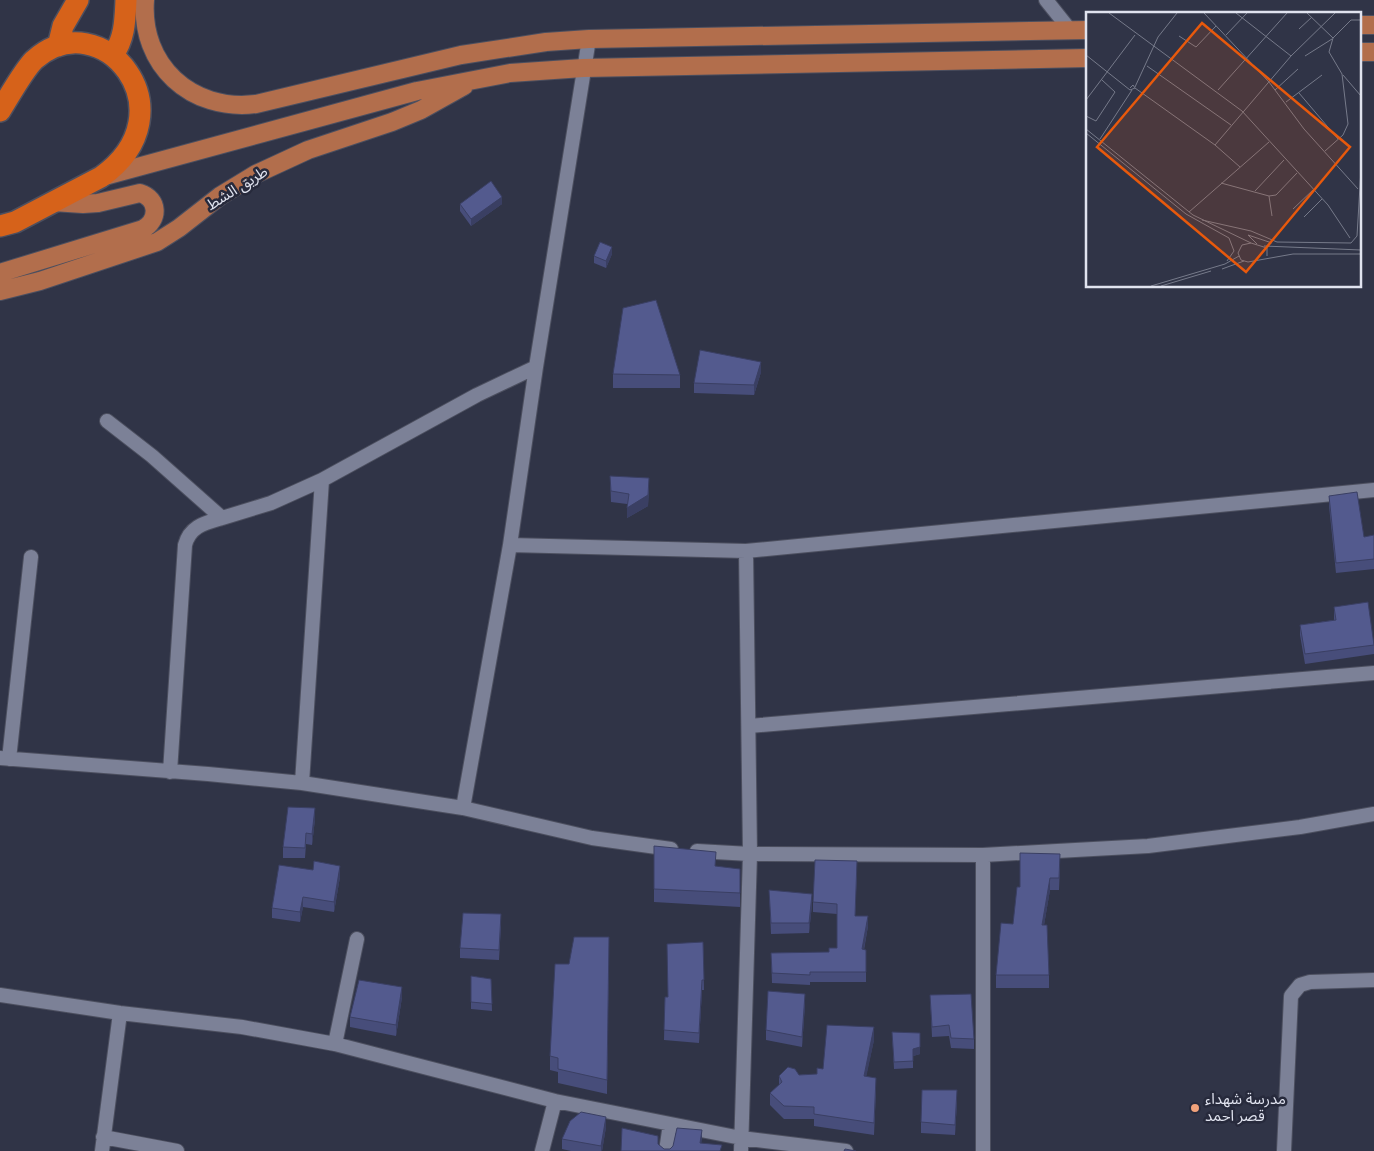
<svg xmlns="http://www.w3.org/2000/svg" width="1374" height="1151" font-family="'Playfair Display','Noto Sans Arabic',serif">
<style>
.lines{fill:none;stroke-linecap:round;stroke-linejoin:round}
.minor-casing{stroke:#4c4f5f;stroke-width:16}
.major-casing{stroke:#4c4f5f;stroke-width:20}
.highway-casing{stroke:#4c4f5f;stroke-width:24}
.minor{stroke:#7c8197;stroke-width:14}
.major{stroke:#b26e4c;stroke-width:18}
.highway{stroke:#d6621a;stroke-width:21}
.wall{fill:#474d7a}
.shaded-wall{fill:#3a3f63}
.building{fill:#535a8e;stroke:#3a3f63}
.poi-dot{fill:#f1a27b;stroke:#272a3c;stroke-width:2}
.labels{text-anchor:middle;stroke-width:5;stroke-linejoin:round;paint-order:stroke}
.street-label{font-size:15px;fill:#e0e3ef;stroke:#272a3c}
.poi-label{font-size:15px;fill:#e0e3ef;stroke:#272a3c;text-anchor:start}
.inset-road{fill:none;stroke:#767a8a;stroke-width:1}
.view{fill:#e8590c;fill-opacity:0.15;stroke:#e8590c;stroke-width:2.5}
.inset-edge{fill:none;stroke:#e0e3ef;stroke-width:2.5}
</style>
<rect width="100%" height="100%" fill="#303447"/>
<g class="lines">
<defs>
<path id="minor" d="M1046,0L1070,30
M107,421L152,456L222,518L271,503L322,480L477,395L536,367
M510,545L746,551L1374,490
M749,726L1374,673
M0,758L208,774L302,783L463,808L592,838L671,849
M9,759L31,557
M170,772L185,545C190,526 205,523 222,518
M302,783L322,480
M463,808L510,545L536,367L589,39
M697,851L750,854L983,855L1148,846L1300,827L1374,814
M983,855V1151
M0,995L120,1013L242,1027L335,1044L555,1101L741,1138L846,1151
M335,1044L357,939
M103,1137L177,1151
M102,1151L120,1013
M542,1151L555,1101
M666,1151L670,1124
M741,1151L750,854L746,551
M1284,1151L1291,996L1300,985L1310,982L1374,980"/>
<path id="major" d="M145,0C140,65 191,112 256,104L461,55L546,42L589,39L1088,30
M1360,25H1374
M1360,52H1374
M101,177L417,91L510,73L583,68L1088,58
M0,273L143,229C159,220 159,199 140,193L98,203L83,204L53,202
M0,291L40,281L157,242L179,228L220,196L256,174L308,150L392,122L421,110L464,86"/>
<path id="highway" d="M58,46L63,26L78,0
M113,55C125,38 125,20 126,0
M0,111C9,97 23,71 34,60C102,0 193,112 101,177L15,222L0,226"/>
</defs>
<use href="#minor" class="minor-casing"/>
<use href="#major" class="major-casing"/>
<use href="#highway" class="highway-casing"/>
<use href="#minor" class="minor"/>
<use href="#major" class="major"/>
<use href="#highway" class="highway"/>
</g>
<path class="wall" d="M460,204H502L471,226L460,211Z
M612,254L606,268L594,263V256Z
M761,372L754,395L694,393V383Z
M613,374L680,375V388H613Z
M610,476L649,488L648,506L627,518V504L611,502Z
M1329,496L1364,537L1374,535V569L1336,573L1329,506Z
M1334,607L1374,645V654L1305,664L1300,635V625L1334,620Z
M315,819L312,845L306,844L305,858H283V847Z
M654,846L716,866L740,883V907L654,902Z
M1060,866L1059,890H1050L1044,925L1049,975V988H996V975L1013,924L1020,887Z
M857,871L855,916L868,926L864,950H866V982H810V985L772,983L771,953L829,952L837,948V914L813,912V902Z
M340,877L334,912L303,907L300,922L272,918V908Z
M769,890L812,904L809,933L771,934Z
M501,925L499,960L460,958V948Z
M609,937L607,1094L558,1083V1072L550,1070V1056L569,964Z
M703,942L704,990H702L699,1043L664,1040L665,997H668Z
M471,976L491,979L492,1011L471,1009Z
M930,995L974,1039V1049L951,1048L949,1036L932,1037Z
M402,997L396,1036L350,1027V1017Z
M805,1004L802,1047L766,1040V1030Z
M892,1032L920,1054L913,1056V1068L894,1069Z
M874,1040L866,1076L876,1090L874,1135L814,1126V1119H784L770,1105V1093L779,1085V1076L817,1074Z
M957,1101L955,1135L921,1133V1122Z
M606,1127L602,1151H571L562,1149V1139Z"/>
<path class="shaded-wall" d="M502,197V204L471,226V219Z
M612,247V254L606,268V261Z
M761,362V372L754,395V385Z
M649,478L648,506L627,518V508Z
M315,808V819L312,845V834Z
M340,866V877L334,912V902Z
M1050,878V890L1042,937V925Z
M812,894V904L809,933V923Z
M303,897V907L300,922V912Z
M868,916V926L862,959V949Z
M702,980V990L699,1043V1033Z
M402,987V997L396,1036V1025Z
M805,994V1004L802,1047V1037Z
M874,1027V1040L864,1088V1076Z
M920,1047V1054L913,1056V1049Z
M957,1090V1101L955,1135V1125Z
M606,1117V1127L602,1151H601V1146Z
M702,1130V1140L700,1151V1143Z"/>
<path class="building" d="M491,181L502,197L471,219L460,204Z
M600,242L612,247L606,261L594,256Z
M656,300L680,375L613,374L623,308Z
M700,350L761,362L754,385L694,383Z
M610,476L649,478L648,495L627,508L629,494L611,491Z
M1357,492L1364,537L1374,535V559L1336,563L1329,496Z
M1368,602L1374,645L1305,654L1300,625L1336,620L1334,607Z
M288,807L315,808L312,834L306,833L305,848L283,847Z
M654,846L716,852L715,866L740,869V893L654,889Z
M1020,853L1060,854L1059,878H1050L1042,925H1047L1049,975H996L1001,923L1013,924L1017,887H1020Z
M815,860L857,861L855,916H868L862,949L866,950V972H810V975L772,973L771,953L829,952V948H837V904L813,902Z
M314,861L340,866L334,902L303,897L300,912L272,908L279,865L313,870Z
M769,890L812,894L809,923H771Z
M463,913L501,914L499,950L460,948Z
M574,937H609L607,1080L558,1069V1058L550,1056L555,964H569Z
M703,942L704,980H702L699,1033L664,1030L665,997H668L667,944Z
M471,976L491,979L492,1004L471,1002Z
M359,980L402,987L396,1025L350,1017Z
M768,991L805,994L802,1037L766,1030Z
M971,994L974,1039L951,1038L949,1025L932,1027L930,995Z
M827,1025L874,1027L864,1076L876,1078L874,1123L814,1114V1107L784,1106L770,1093L782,1082L779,1076L788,1067L795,1069L799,1075L817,1074V1068L823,1069Z
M892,1032L920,1033V1047L913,1049V1061L894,1062Z
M922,1090H957L955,1125L921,1122Z
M581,1112L606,1117L601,1146L562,1139L570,1121Z
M622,1128L658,1136V1144L664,1149H670L673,1146L677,1128L702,1130L700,1143L722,1145L720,1151H621Z
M845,1149L856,1151H844Z"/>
<circle class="poi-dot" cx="1195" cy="1108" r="5"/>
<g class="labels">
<g class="street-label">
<text transform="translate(237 188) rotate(-32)" y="5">طريق الشط</text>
</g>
<g class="poi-label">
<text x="1205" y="1104">مدرسة شهداء<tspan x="1205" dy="17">قصر احمد</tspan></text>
</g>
</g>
<g transform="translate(1086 12)">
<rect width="275" height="275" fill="#303447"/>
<path class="inset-road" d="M23,1L156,99L242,193L264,226M118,1L183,70L218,117L272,177M150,1L205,44M221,1L247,26L265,8H275M213,17L226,5M140,23L161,1M93,24L110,35L130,14M0,43L44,78L49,76L47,73L44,76M219,44L246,27M61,54L145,113M257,63L275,84M49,75L72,25L91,1M49,76L129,133L154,155M132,78L201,1M189,78L212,57M213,81L252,127M0,88L49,23M200,90L236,63M0,104L10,109L29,80L16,68M0,117L107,203L165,231M0,121L100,202L143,226L148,239L141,249M14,127L46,78M129,133L205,44L249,1M239,139L257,123L262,112L256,62L243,40L247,26M135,171L183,184L186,204M169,179L198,148M183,184L190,183L211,161M207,197L228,177M103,200L183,130M218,205L236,187M116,208L165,219L191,230L265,231L271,224L275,157M171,232L162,223L186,231M178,234L275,238M181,244V236L165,231L156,233L152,241L155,248L162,250L207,242H275M136,257L158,249M65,274L139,252L153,244M75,274L125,259"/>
<path class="view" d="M116,11L264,135L160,260L11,135Z"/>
<rect width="275" height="275" class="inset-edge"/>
</g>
</svg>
